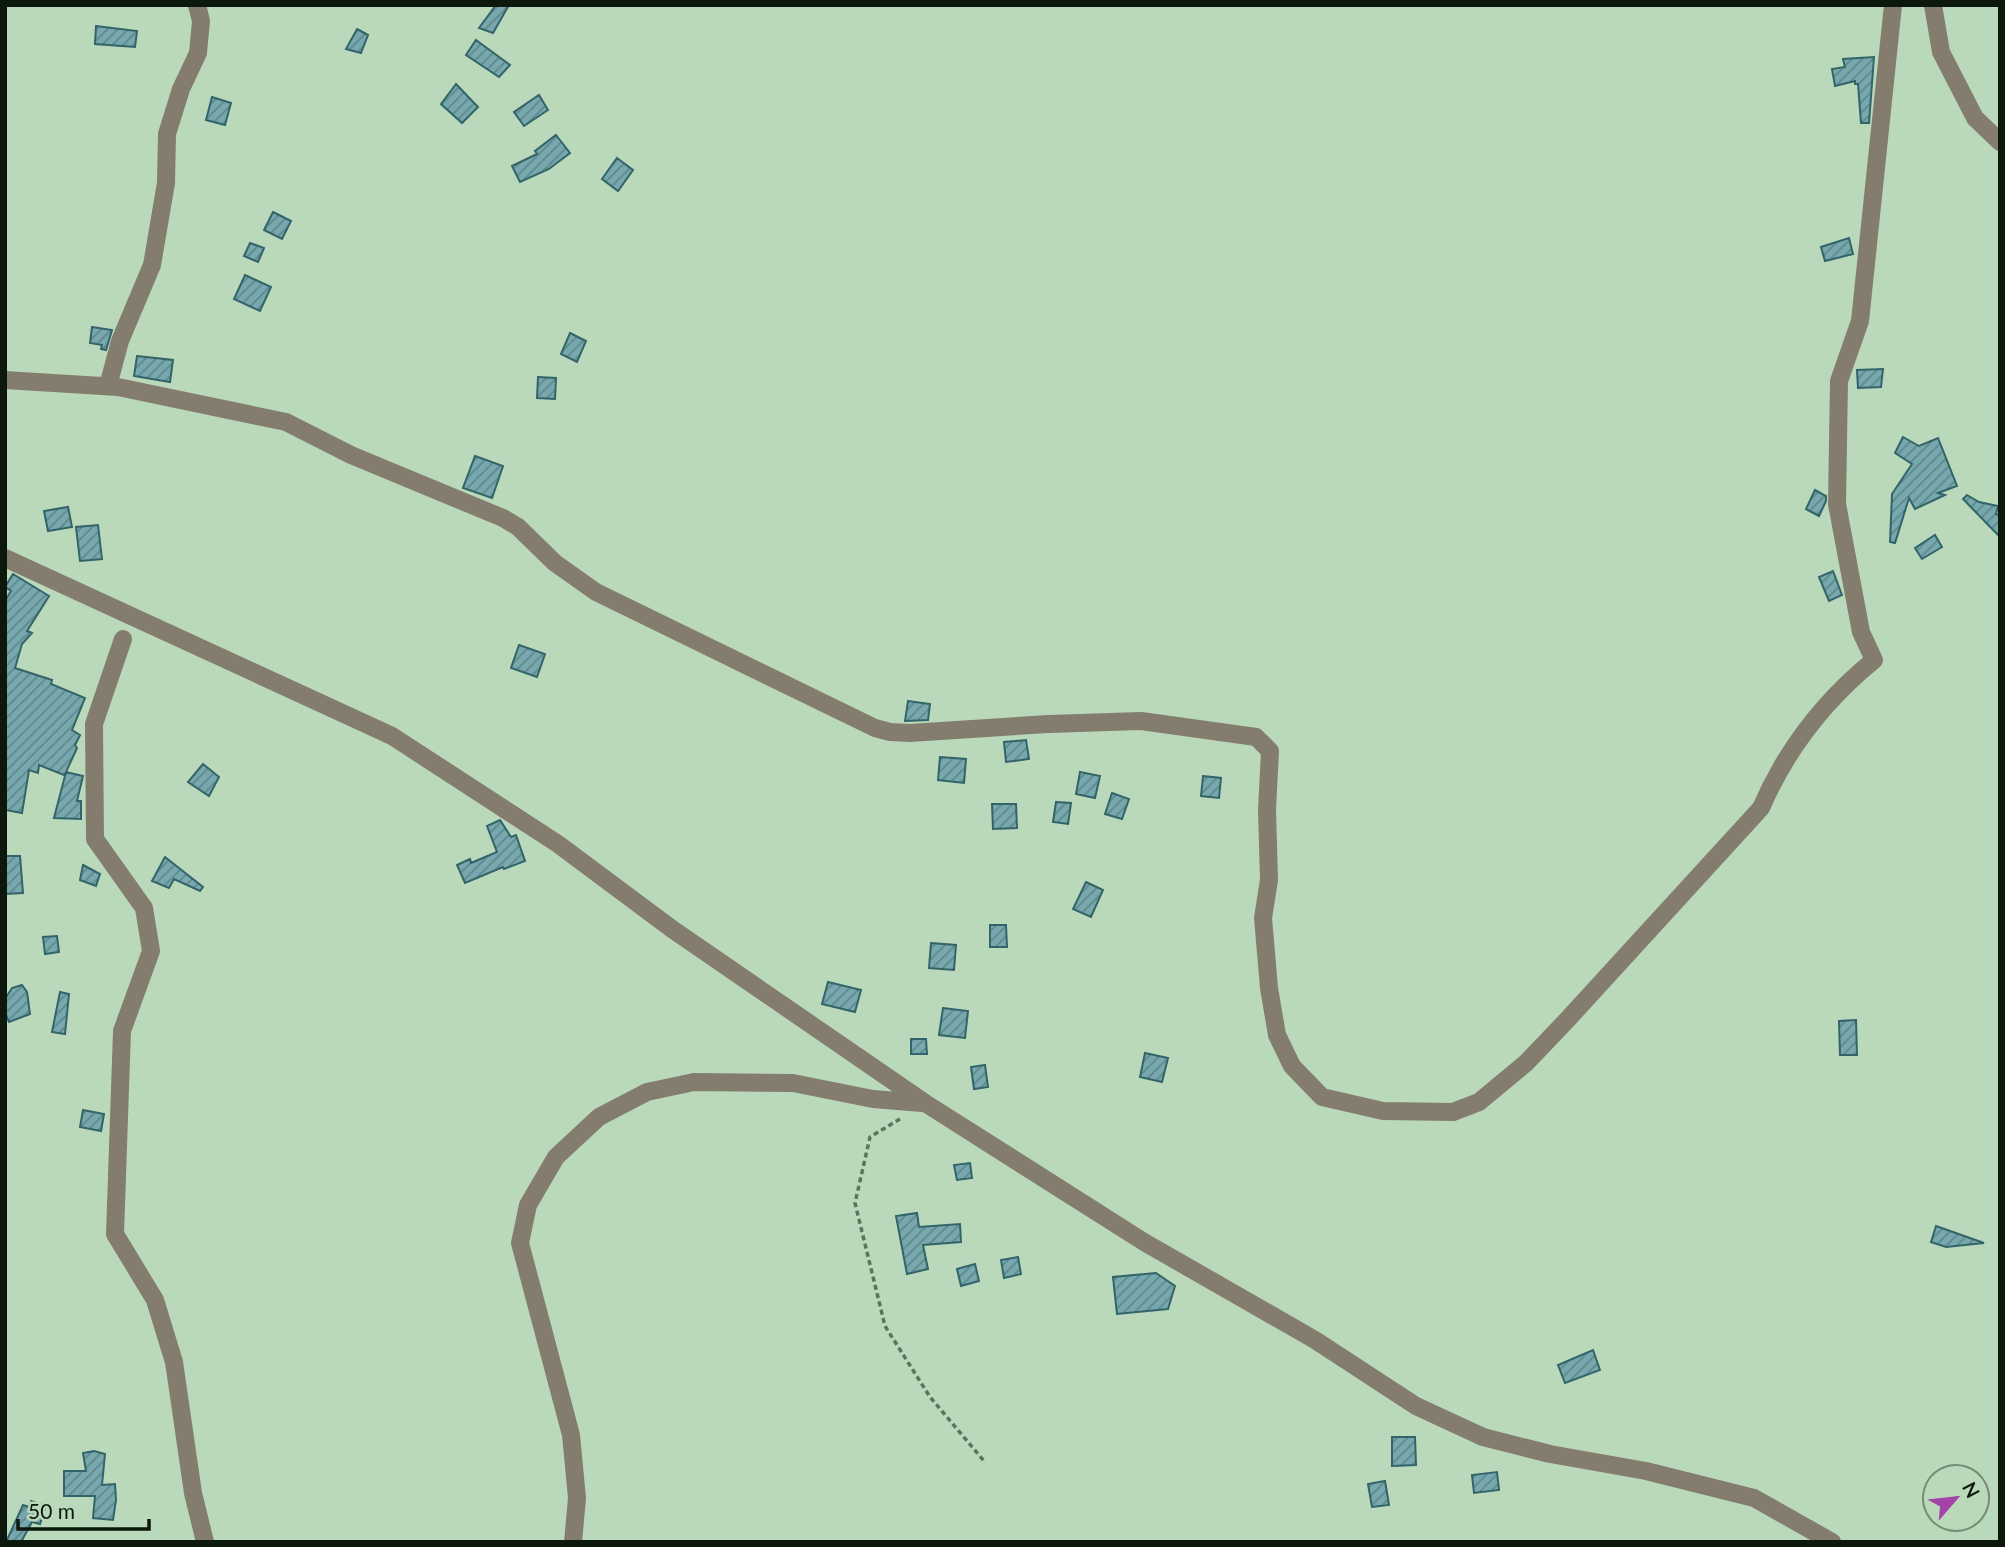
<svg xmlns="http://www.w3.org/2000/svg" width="2005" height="1547" font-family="Lato,sans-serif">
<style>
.building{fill:url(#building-hatch);stroke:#33646a;stroke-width:2}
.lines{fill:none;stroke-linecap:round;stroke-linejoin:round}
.path{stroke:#5e725e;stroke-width:3.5;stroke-dasharray:5 3.5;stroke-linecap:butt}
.minor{stroke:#847d6e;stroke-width:18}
</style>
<defs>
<pattern id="building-hatch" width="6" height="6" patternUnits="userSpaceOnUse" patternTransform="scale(1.75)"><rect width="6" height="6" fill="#76a8ae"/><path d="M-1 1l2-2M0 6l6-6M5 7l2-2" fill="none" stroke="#5f888c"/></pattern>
</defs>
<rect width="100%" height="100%" fill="#bad9ba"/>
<path class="building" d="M496,5H509L493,33L479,28Z
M96,26L137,31L135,47L95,44Z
M357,29L368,35L361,53L346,49Z
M476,40L510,65L499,77L466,55Z
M1874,57L1869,123H1861L1858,84H1855V81L1835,86L1832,69L1845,67L1843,59Z
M456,84L478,107L462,123L441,104Z
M539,95L548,110L524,126L514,112Z
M212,97L231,103L225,125L206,120Z
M556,135L570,153L549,169L520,182L512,166L537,154L535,151Z
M617,158L633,170L618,191L602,179Z
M273,212L291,221L282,239L264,230Z
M1849,238L1853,254L1825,261L1821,247Z
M250,243L264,248L258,262L244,256Z
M245,275L271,287L260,311L234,299Z
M92,327L112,330L106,350L101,349L102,345L90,343Z
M570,333L586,341L577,362L561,354Z
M137,356L173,360L170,382L134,376Z
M1883,369L1881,387L1858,388L1857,370Z
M538,377L556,378L555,399L537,398Z
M1903,437L1919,446L1938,438L1957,486L1938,493L1945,495L1915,509L1909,498L1895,543L1890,542L1892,494L1912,464L1895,453Z
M475,456L503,466L492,498L463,488Z
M1815,490L1826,496V501L1819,516L1806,509Z
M1967,495L1979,502L1998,506L1996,514L2000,516V537L1963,499Z
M68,507L72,527L48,531L44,511Z
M98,525L102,559L80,561L76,527Z
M1935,535L1942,547L1922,559L1915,548Z
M1833,571L1842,595L1829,601L1819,577Z
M13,574L49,596L27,631L32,633L22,644L15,668L52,680L51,684L85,698L72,730L80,735L75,745L77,748L66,772L83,776L77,801H81V819L54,818L66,772L64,775L39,765L38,773L29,770L22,813L5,810V601L11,591L5,587Z
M519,645L545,654L537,677L511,668Z
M908,701L930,704L928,720L905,721Z
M1026,740L1029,759L1006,762L1004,742Z
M940,757L966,759L964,783L938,780Z
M203,764L219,777L209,796L188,782Z
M1080,772L1100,776L1095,798L1076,794Z
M1203,776L1221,778L1219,798L1201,796Z
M1112,793L1129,799L1122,819L1105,814Z
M1056,802L1071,803L1068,824L1053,822Z
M992,804H1016L1017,828L993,829Z
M500,820L511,837L516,835L525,861L504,869L503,867L465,883L457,865L470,859L471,863L497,852L487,826Z
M5,856H20L23,893L5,894Z
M165,857L203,887L200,891L174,879L169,888L152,881Z
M83,865L100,874L96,886L80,880Z
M1086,882L1103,890L1091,917L1073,909Z
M990,925H1006L1007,947H990Z
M57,936L59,952L45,954L43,937Z
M931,943L956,945L954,970L929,968Z
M828,982L861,990L855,1012L822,1004Z
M22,985L27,992L30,1014L9,1022L5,1013V999L12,988Z
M60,992L69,994L65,1034L52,1032Z
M943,1008L968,1011L965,1038L939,1035Z
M1856,1020L1857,1055H1840L1839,1021Z
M911,1039H926L927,1054H911Z
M1145,1053L1168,1058L1162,1082L1140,1077Z
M985,1065L988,1087L974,1089L971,1067Z
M83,1110L104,1114L101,1131L80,1127Z
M970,1163L972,1178L957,1180L954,1165Z
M917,1213L919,1227L960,1224L961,1242L923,1245L928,1269L907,1274L896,1216Z
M1936,1226L1984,1243L1946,1247L1931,1242Z
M1018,1257L1021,1274L1004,1278L1001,1260Z
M975,1264L979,1281L961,1286L957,1269Z
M1156,1273L1175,1286L1168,1309L1117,1314L1113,1277Z
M1593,1350L1600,1370L1565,1383L1558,1365Z
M1392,1437H1415L1416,1465L1392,1466Z
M94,1451L105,1454L102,1485L115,1484L116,1500L113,1520L93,1518L95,1496H64V1471H86L83,1453Z
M1497,1472L1499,1490L1474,1493L1472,1475Z
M1385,1481L1389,1505L1372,1507L1368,1484Z
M31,1501L46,1506L40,1524L32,1522L21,1542H6L23,1505L29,1507Z"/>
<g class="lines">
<path class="path" d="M900,1119L870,1137L855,1203L885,1326L930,1397L984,1461"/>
<path class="minor" d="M1933,5L1941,52L1975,118L2000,142
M5,380L118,387L286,422L351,455L503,518L518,527L555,563L596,592L875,728L890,732L910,733L1048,724L1141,721L1256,737L1270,751L1267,810L1269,880L1263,918L1269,988L1277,1035L1292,1066L1322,1097L1383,1111L1453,1112L1479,1102L1526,1063L1568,1019L1761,808C1786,750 1825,700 1874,660L1861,632L1837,504L1839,381L1860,321L1893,5
M108,386L120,341L152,265L166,183L167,134L181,89L198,53L201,21L197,5
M5,558L392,736L558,844L672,929L925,1103L1144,1242L1315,1340L1416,1406L1483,1437L1550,1454L1646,1471L1754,1498L1832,1542
M123,639L94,724L95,839L144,908L151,951L122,1031L115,1234L155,1300L174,1362L193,1493L205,1542
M573,1542L577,1498L571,1435L520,1243L528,1205L556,1157L599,1117L647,1092L694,1082L793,1083L873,1099L922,1103"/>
</g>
<rect width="2005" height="1547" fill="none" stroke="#0d180d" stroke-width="14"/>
<g transform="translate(1956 1498) rotate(62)"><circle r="33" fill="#bad9ba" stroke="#758c75" stroke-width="2"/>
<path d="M0-5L12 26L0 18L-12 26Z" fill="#a343aa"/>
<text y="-10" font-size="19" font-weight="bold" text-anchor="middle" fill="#0d180d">N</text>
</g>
<path d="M18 1519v10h131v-10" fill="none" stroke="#0d180d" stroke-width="3.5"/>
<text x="28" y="1519" font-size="21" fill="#0d180d" stroke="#bad9ba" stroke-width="5" paint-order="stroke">50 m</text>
</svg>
